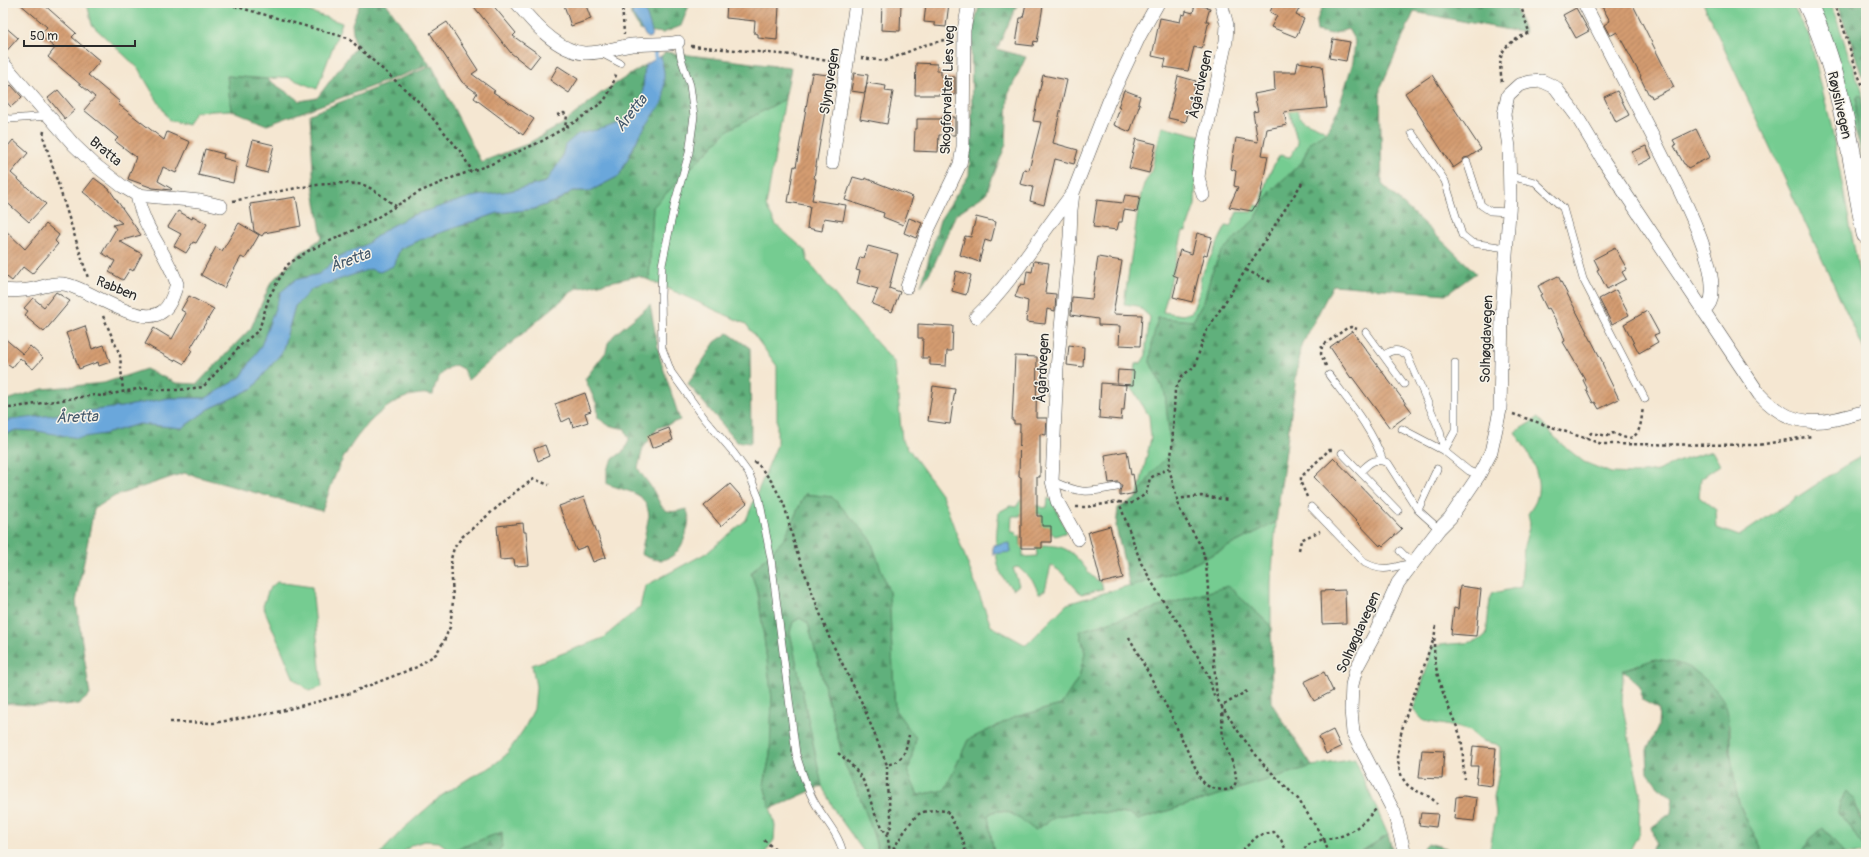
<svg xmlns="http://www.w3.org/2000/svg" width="1869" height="857" font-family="Pangolin,sans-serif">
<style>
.green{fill:#75cc91;stroke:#507c5e}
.forest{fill:url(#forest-firs);stroke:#466e53}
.water{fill:#6aa7db;stroke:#4a6983}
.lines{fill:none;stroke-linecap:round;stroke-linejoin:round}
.stream{stroke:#6aa7db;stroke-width:4.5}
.building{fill:url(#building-hatch)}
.lane-casing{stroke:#494744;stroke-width:8}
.street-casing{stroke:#494744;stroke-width:14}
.secondary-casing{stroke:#494744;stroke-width:20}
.path{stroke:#494744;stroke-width:2.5;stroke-dasharray:3 3;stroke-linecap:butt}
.lane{stroke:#fff;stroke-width:7}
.street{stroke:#fff;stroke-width:13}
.secondary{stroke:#fff;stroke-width:19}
.labels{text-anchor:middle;stroke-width:3;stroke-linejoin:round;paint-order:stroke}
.street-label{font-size:14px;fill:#2b2b2b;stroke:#f7f3e8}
.water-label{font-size:15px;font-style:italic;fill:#415669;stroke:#f7f3e8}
</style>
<defs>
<pattern id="forest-firs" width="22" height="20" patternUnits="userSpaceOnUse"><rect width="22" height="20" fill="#60b07b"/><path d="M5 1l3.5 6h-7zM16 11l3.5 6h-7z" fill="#4f8f65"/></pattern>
<pattern id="building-hatch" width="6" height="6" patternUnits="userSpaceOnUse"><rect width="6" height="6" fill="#d49c71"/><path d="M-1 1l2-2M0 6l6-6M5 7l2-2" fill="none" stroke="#ac7f5d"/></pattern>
</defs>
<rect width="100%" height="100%" fill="#f7f3e8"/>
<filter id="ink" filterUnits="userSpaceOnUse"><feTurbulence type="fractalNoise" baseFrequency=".025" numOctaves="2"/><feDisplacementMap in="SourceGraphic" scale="8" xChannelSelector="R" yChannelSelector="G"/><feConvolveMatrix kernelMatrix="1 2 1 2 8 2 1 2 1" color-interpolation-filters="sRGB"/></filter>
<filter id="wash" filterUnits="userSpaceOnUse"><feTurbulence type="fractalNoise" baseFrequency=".012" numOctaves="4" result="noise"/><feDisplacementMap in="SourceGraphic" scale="16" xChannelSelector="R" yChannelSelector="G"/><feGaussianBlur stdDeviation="0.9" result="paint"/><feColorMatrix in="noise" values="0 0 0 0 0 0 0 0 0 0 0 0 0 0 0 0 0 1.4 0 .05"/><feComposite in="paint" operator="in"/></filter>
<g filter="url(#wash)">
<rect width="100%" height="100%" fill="#f5e7d2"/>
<path class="green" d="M87,3H285L342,23L317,89L287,77L267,79L227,76L231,110L195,112L188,125L169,120L138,68L92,25Z
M1703,3H1791L1809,35L1831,125L1866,310V354Z
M1817,3H1830L1831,5C1840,26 1846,49 1854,71C1857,81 1863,87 1863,98L1860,95L1857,97L1856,113L1859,144Z
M785,99L766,206L776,225L805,250L808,261L842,304L895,363L902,440L942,495L991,626L1026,645L1067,604L1184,569L1276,522L1271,583V626L1228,586L1080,631L1085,653L1079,677L1061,705L1015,717L968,740L945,790L918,795L908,773L916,738L895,710L889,592L870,538L832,497L805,494L784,539L751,573L758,593L772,698L770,755L764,785L775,825L774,840L764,854H496L502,846V832L451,851L439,842L424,841L412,845L401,854H380L403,829L441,796L471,777L491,767L506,755L524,729L534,709L536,687L532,665L603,638L640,607L645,586L708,552L746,520L777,445V366L746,324L649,280L653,207L728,130Z
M1285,105L1296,106C1299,126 1313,121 1326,132L1310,142L1302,162L1271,191L1255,219L1221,252L1211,275L1204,301L1193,321L1158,318L1150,362L1165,393L1171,453L1153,471L1137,498L1151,438L1149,416L1130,385H1133L1136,364L1141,363L1146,355V345L1150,317L1138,306L1124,304L1140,198L1144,184L1151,172L1162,126L1201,136L1196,170L1195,205L1186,231H1183L1163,312L1183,315L1192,312L1199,293L1201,276L1226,226L1230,227L1237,212H1252L1254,205L1261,206C1265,183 1267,175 1280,155L1290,157L1298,144L1290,113Z
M1538,418L1560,443L1584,462L1611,473L1635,474L1657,471L1680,461L1712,451L1720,465L1701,478L1699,497L1716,510L1717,528L1739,536L1844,466L1866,454V826C1857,814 1857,803 1847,792L1840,802L1838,813L1866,848V854H1845L1823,828L1810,839L1802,854H1764C1759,841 1751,831 1746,819C1732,790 1730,757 1730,725L1638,664L1623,671L1622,703L1640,793L1639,833L1628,854H1489L1496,814L1494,797L1500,766V747L1496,744L1482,741L1470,731L1456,727L1424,721L1413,710L1427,668L1432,647C1451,641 1469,647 1486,636L1490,599L1493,593L1521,587L1524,546L1530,524L1528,514C1531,509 1536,503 1537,497C1543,475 1527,450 1515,432Z
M1022,498L1043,508L1047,507L1048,498L1052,500L1067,532L1055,536L1047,529L1041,528V514H1020V516H1012L1011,532H1016V536H1020L1021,545H1023V557L1037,556L1036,545C1064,545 1070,548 1087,570C1091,576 1094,579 1101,582L1103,589L1081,594L1061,572L1051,565L1045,590L1039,594L1033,581L1018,567L1013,568L1019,585L1014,589C990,573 996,537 999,512L1010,506L1016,507Z
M277,582L312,587L322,687L309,691L294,679L263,606L269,589Z
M800,618L808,623L845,765C859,792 870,821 878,851L876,854L864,852L836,813L822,786L790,632L793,622Z
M1355,759L1388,835L1357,854H994L988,815C1006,803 1021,821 1035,830L1057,816L1083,812L1119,813L1132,815L1138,820L1312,766Z"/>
<path class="forest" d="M360,3H386L430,65L267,125L231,110L227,76L267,79L300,101L317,98L355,48L352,24Z
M630,3H690L681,26L663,33L640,30L631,15Z
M980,3H1018L997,49L1026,57L1008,95L1006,144L986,194L956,214L933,267L921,286L940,220L969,175L972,114L971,36Z
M1324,3H1514L1525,33L1414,12L1380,89L1382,184L1476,273L1447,294L1333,285L1300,349L1276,522L1184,569L1130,587L1116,527L1118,508L1137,498L1153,471L1171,453L1165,393L1150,362L1152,342L1158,318L1193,321L1204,301L1211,275L1221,252L1255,219L1271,191L1302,162L1310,142L1326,132L1338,110L1353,62L1355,41L1348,29L1332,34L1317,31L1316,22Z
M1836,3H1866V81L1861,74L1849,36Z
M666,52L791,68L785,99L728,130L653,207L649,280L638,276L575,289L468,380L463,369L455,365C441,370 435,381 433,395C429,395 425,393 421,394C383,396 347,444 335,476C330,487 327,499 322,511L184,473L115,496L94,509L76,602L90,695L79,704L41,706L3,703V435L16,430L104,434L139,424L182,428L209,409L253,388L282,352L295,306L312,289L370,268L393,266L400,249L419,240L498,213L534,209L559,200L572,191H590L619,176L639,136L664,72L661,56Z
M645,65L642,101L627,120L565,145L561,160L546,182L510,191L389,227L365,245L340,256L319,274L295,280L272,321L261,346L241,377L206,398H169L122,407L59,414L3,423V401L43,389L104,383L146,369L176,383L197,384L251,328L271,282L299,254L322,238L314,190L310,114L432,66L481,162L525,145L561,125L601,93Z
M1860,95L1863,98L1862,106L1866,137V183L1859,144L1856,113L1857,97Z
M650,305L660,358L680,420L658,428L643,448L638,468C642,476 647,480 651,487C663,505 659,517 686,509C690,516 689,522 687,530C681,556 665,568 641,554L649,515L647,506L641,497L634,493L607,484V469L613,459L625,450L629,439L625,429L608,425L598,418L597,405L585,379L606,352L608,343L614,335Z
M728,333L750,348L751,443L737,442L688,384L715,342Z
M805,494L832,497L870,538L889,592L895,710L916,738L908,773L918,795L945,790L968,740L1015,717L1061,705L1079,677L1085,653L1080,631L1228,586L1271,626L1272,704L1312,766L1138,820L1132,815L1119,813L1083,812L1057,816L1035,830C1021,821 1005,802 988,815L994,854H876L878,850C870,821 859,792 845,765L808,623L800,618L793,622L790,632L822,786L770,809L764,785L770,755L772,698L758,593L751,573L784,539Z
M1655,659C1678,662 1690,665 1707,681C1735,707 1727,718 1730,751C1731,759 1733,767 1734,775C1735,782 1735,789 1737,796C1742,817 1756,834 1764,854H1650L1656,843L1652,827L1671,813L1673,798L1658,786L1648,773L1647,750L1658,727L1659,709L1642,700L1640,686L1623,670Z
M1847,791L1855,800L1859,817L1866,826V848L1838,813L1840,802Z
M1823,828L1845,854H1802L1809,839Z
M502,832V846L496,854H454L451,851Z
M1388,835L1394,854H1357Z
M1428,843L1446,848L1453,854H1417Z"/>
<path class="water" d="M634,3H643L652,32L651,37L647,38L632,14Z
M661,56L664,72V100L639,136L619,176L590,191H572L559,200L534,209L498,213L419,240L400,249L393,266L380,272L370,269L312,289L295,306L282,352L253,388L209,409L182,428L139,424L104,434L78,438L37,431L16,430L3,435V423L10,420L122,407L169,398H206L241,377L261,346L281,292L295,280L319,274L340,256L365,245L389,227L413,215L471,197L510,191L546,182L561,160L565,145L578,134L605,128L627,120L642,101L645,65Z
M1010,543L1011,552L993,554V545Z"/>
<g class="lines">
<path class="stream" d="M655,52L657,64"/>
</g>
<g id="blocks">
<path class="building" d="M19,3H42L76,33L72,37L100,61L88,75L120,102L118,104L164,140L167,132L190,142L176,173L163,167L158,181L172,189L171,190L153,188L128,179L136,157L115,141L118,138L84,110L95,97L48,57L55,48L40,35L47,27Z
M471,3H491L516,33L513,36L540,55L530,68L511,53Z
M570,3H585L591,19L571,26L564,5Z
M727,3L779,6L777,40L758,38V34L754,33L755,21L726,18Z
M882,3H901L900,31L881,30Z
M926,3H949L946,27L935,26V23L924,22Z
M1026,3H1041V6H1043L1037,42L1034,41L1033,46L1016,44L1020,18H1023Z
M1274,3H1302L1296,15L1304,19L1296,37L1271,27L1277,16L1270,12Z
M1600,3H1632L1674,87L1652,98L1651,95H1649L1640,77L1641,76L1617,32L1610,36L1604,25L1610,21Z
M1195,4L1210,8L1206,21H1209L1202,49L1194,47L1188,71L1164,67L1166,59L1152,56L1160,18L1180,22L1182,14L1185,15L1186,11L1193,13Z
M1576,8L1589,31L1576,38L1563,15Z
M447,22L478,70L472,74L495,91L493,92L534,119L523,135L474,98L477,93L462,82L430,33Z
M3,25L18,38L3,55Z
M1333,39L1350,42L1346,61L1329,58Z
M1298,62L1322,66L1327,108L1284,112L1287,125L1267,129L1262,155L1268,156L1260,198L1252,211L1229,207L1238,187L1234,186L1236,171L1231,169L1236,138L1258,142L1253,112L1258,111L1254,94L1275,90L1274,72H1296Z
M916,63L937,64V71H941V77H955V95H915Z
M558,66L578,79L569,93L550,80Z
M812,73L828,75L826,85L829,86L814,178L816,179L812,200L846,205L843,221L824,218L822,231L807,228L810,206L788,202L794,166L796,167Z
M854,73L868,75L865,93L851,91Z
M1043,75L1067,80L1053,143L1078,150L1074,164L1055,159L1044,205L1030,201L1033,187L1020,184L1024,169L1029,170L1041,122L1033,121Z
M1432,75L1481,149L1469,157L1464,158L1462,162L1453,168L1405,93Z
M1178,76L1196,81L1186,122L1168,118Z
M867,83L886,86L885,91L893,92L887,124L860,119Z
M11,85L22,97L11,107L3,98V93Z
M58,90L75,110L65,119L48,98Z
M1124,90L1140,96L1138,103L1140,104L1130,132L1114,125L1120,108L1118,107Z
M1617,91L1629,115L1616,122L1604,97Z
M942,117H955V135H939L938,152L914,151L915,129H917V119H942Z
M1696,129L1710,157L1688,168L1685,164H1684L1674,146L1676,145L1673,140Z
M1136,139L1156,144L1149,173L1129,168Z
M13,140L28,153L11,173L46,204L29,222L3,199V152Z
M253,140L274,145L267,173L246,167Z
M1646,146L1652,158L1638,165L1632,152Z
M205,149L224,154L223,158L237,162L233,183L198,175Z
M853,177L864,180L865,178L913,197L903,225L883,217L884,213L845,200Z
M94,178L109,189L141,235L119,241L142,254L133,271L130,269L123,280L109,272L115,261L102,253L116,229L113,225L122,223L83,192Z
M1125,195L1140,197L1137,212L1124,210L1122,222H1119L1117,230L1093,227L1097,200L1123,203Z
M296,197L301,226L264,233L262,236L254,231L250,204Z
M178,211L192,219L193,216L207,224L196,243L193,242L186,253L174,246L181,234L168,227Z
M976,217L996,222L991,242L985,240L979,262L960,255L965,236L971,237Z
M909,218L922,223L916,238L904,233Z
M239,223L259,235L245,259L241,257L224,288L201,275L216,247L222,251Z
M46,224L59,235L55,241L58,244L32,274L23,267L12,281L3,274V228L25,249Z
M1197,233L1212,237L1207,255L1204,254L1192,302L1173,297L1178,277L1173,275L1180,250L1192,254Z
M868,246L898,254L889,288L900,292L892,312L872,304L878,289L857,283L860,271L856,270L860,257L864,258Z
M1615,248L1627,269L1622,272L1626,279L1607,289L1597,270L1599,269L1594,259Z
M1098,257L1122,261L1113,314L1142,315L1140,346L1119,345L1120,326L1098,325V319L1071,315L1072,297L1092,299Z
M1034,261L1049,263L1045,293L1056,294L1055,311L1047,309L1045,324L1026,322L1028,301L1015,297L1019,286H1020L1021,284L1025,285L1027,271L1032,272Z
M956,271L971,275L966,295L952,291Z
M1558,276L1603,363L1602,364L1619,399L1599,409L1595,402L1593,403L1586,389L1587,388L1583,380L1585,379L1563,342L1565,341L1562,332L1549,308L1547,309L1540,295L1542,294L1538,286Z
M1616,290L1629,315L1612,324L1599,299Z
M56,292L70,301L44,332L27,318L28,317L25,315L28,311L24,308L33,298L44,307Z
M189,296L214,309L190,349L192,350L184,364L175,359L174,361L145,344L154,328L172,339L186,313L181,310Z
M1647,311L1659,333L1654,335L1658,342L1639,353L1624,324Z
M918,324L953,326L952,351H947L946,366L930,365V358H922L923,338H918Z
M85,326L92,349L104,345L110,362L99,366L98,362L79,369L66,333Z
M1352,331L1412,412L1390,428L1352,377L1351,378L1330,347Z
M3,337L23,354L30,346L43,358L33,369L20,358L12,368L3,361Z
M1069,345L1084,347L1083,367L1067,365Z
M1015,356L1037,357L1036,418H1047L1046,435L1040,434V477H1037V516H1042V526H1051V542H1042V548H1021V477H1019L1020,424H1014V421H1012Z
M1118,370L1134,371L1133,385L1117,384Z
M1101,383L1126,385L1124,410H1122L1121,420L1099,418Z
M933,386L955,389L950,424L928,421Z
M585,393L591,411L585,413L588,422L573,427L570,418L562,422L555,404Z
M669,428L673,440L652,448L648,436Z
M545,445L549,456L538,461L534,449Z
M1127,451L1131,475L1133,474L1136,493L1120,496V491L1122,486L1120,483L1118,482L1109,483L1105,455Z
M1334,458L1402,529L1383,546L1381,544L1380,546L1314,477Z
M730,484L747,503L721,526L704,506Z
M584,497L606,557L593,562L587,546L576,550L559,506Z
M523,523L524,532H526L529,565L515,566L514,559L500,560L497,526Z
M1110,526L1123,578L1101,583L1088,532Z
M1460,586L1481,589L1476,636L1451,634L1454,608L1458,609Z
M1345,590L1346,623L1322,624L1321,591Z
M1324,672L1333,691L1314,701L1304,682Z
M1333,730L1341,747L1326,754L1319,737Z
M1473,746L1496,748L1492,786L1476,784L1478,766H1471Z
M1422,750L1444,751L1442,779L1419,778Z
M1464,796L1477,798L1474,821L1454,819L1456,797Z
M1421,813L1438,814L1436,827L1419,825Z"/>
</g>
</g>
<g filter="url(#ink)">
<use href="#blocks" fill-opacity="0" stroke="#494744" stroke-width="1"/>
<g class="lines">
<defs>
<path id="lane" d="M678,42L681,58L690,85L694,116L689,153L675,202L662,265L661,296L662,348L671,372L705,419L733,452L749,474L759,498L771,559L796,754C801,770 806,787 815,803C824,819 840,835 843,854
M601,53L620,63
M3,118L10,119L48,116
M1412,133L1445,181L1462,235L1472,243L1506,248
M1467,162L1481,205L1490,211L1509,212
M1509,176L1535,182L1563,208L1583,279L1645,399
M1366,332L1404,384
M1384,355C1393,349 1398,349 1407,355L1440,431L1444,451L1455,431V363
M1329,375C1349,402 1372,429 1383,461
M1402,429L1444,451L1469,471L1479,475
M1342,453L1398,511
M1361,471C1371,462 1373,457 1388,463L1418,510L1439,529
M1052,481C1081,494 1086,493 1117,487
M1311,507L1365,563C1385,573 1392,567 1412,563L1400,551
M1418,510L1437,469"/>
<path id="street" d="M517,3C532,22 557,51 584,53C600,54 617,47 632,45C648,43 663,45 678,42
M1584,3C1608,49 1631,95 1655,141C1673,178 1715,253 1712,293C1712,301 1709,306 1703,311
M3,63L74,145L95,165L122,186L137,195L200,201L221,206
M832,163L856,3
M1203,195L1198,177L1201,155L1226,41L1227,25L1221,3
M907,287L927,232L960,164L963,147L964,30L969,3
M3,290C13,291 23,291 33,289C44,287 52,282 63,284C86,286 140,330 163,311C171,305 174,292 177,284C166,251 144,231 137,195
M976,317C1015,279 1040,235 1073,193
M1078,539L1057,501L1052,481L1057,368L1070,237L1071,210L1073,193L1109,101L1140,35L1158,3
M1405,854L1394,812L1353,733L1351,710L1352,685L1356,669L1375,634L1398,583L1439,529L1450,518L1479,475L1491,452L1500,410L1502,313L1510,198L1509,147L1504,114L1508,95L1519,85L1530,82L1542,81L1555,87L1576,115L1603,160L1759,394C1793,431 1822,424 1866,411"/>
<path id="secondary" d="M1807,3C1842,74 1851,157 1866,234"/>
</defs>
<use href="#lane" class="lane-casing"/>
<use href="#street" class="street-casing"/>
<use href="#secondary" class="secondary-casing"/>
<path class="path" d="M223,3L348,38L419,102L460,151L472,171
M622,3L624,34
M1833,3L1842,23L1858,75L1865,90L1866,120
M691,46L792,55L835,62
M861,58L885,61L925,45L952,38
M1502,82C1497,50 1502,47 1529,32L1520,3
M557,115L564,113L567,116L565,127
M44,131L43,136L88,278
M1302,183L1205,333L1195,366L1182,376L1175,390L1172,449L1169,468L1180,510L1202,548L1206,564L1217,699L1240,734L1263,764L1298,799L1324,839C1347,839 1361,825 1377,808
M233,201C268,194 329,178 363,185C372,187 388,201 397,207
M1246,270L1273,283
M103,316L120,355L123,392
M1326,366L1321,354L1322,346L1347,328L1351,327L1357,329
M3,409L95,395L101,396L143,388L156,390H178L203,387L242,344L259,330L269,297L287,265L308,251L363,226L419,192L454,177L489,165L542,141L578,120L604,101L611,89L617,72
M1513,414L1602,444L1758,445L1812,436
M1586,439L1591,433L1608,436L1612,433C1617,434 1623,438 1628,438C1642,437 1641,418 1643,408
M754,462L757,463L772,482L784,504L796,550L829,637L862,703L887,765
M1307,497L1301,483V477L1329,450H1332
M1176,499L1201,496L1229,500
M1119,502L1130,504L1146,494L1150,478L1169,468
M1076,507C1091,508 1104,503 1119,502L1141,563L1161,598L1182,628L1208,675L1214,696L1216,699
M1299,550L1301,540L1320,531
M1436,626C1430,657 1439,685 1451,713C1454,721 1459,730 1461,739C1464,752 1462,766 1465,779
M1129,637L1170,713L1200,778C1202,780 1204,783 1206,785C1215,790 1236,795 1236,779C1236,765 1227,753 1224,741C1221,730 1223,717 1222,706L1247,691
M1433,641C1428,652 1425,664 1421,676C1411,704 1386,754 1405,782C1414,794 1427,791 1437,804
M170,722L214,723L273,713L347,694L417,667L436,654L444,641L450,627L453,601L451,559L454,548L462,537L519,489L534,479L549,485
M838,753C851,763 862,775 868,791C870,798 872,807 875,814C882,828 891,837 889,854
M888,834L892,823L887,788V765C905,760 905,752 909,735
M764,840L780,854
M890,854C896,845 911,819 919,814C927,809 938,810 947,811L963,840L966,854
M1238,854L1259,835L1274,832L1281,840L1288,854
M1301,854L1307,845L1324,839L1329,854"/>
<use href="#lane" class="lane"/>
<use href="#street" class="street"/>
<use href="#secondary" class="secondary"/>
</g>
</g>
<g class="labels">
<g class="street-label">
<text transform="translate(829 81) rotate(-81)" y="5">Slyngvegen</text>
<text transform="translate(1200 84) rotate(-78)" y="5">Ågårdvegen</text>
<text transform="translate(947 90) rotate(-88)" y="5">Skogforvalter Lies veg</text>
<text transform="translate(1840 105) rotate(77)" y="5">Røyslivegen</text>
<text transform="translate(106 151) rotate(40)" y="5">Bratta</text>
<text transform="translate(117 288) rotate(22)" y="5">Rabben</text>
<text transform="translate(1486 339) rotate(-88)" y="5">Solhøgdavegen</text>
<text transform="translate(1042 368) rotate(-87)" y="5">Ågårdvegen</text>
<text transform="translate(1358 632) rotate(-66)" y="5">Solhøgdavegen</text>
</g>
<g class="water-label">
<text transform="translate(631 113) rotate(-52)" y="5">Åretta</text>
<text transform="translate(350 260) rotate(-20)" y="5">Åretta</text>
<text transform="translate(77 417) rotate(-2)" y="5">Åretta</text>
</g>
</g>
<rect width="1869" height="857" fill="none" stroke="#f7f3e8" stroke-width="16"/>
<path d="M24 40v6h111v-6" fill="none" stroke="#2b2b2b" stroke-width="2"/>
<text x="30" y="40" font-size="12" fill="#2b2b2b" stroke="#f7f3e8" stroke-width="3" paint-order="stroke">50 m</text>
</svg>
